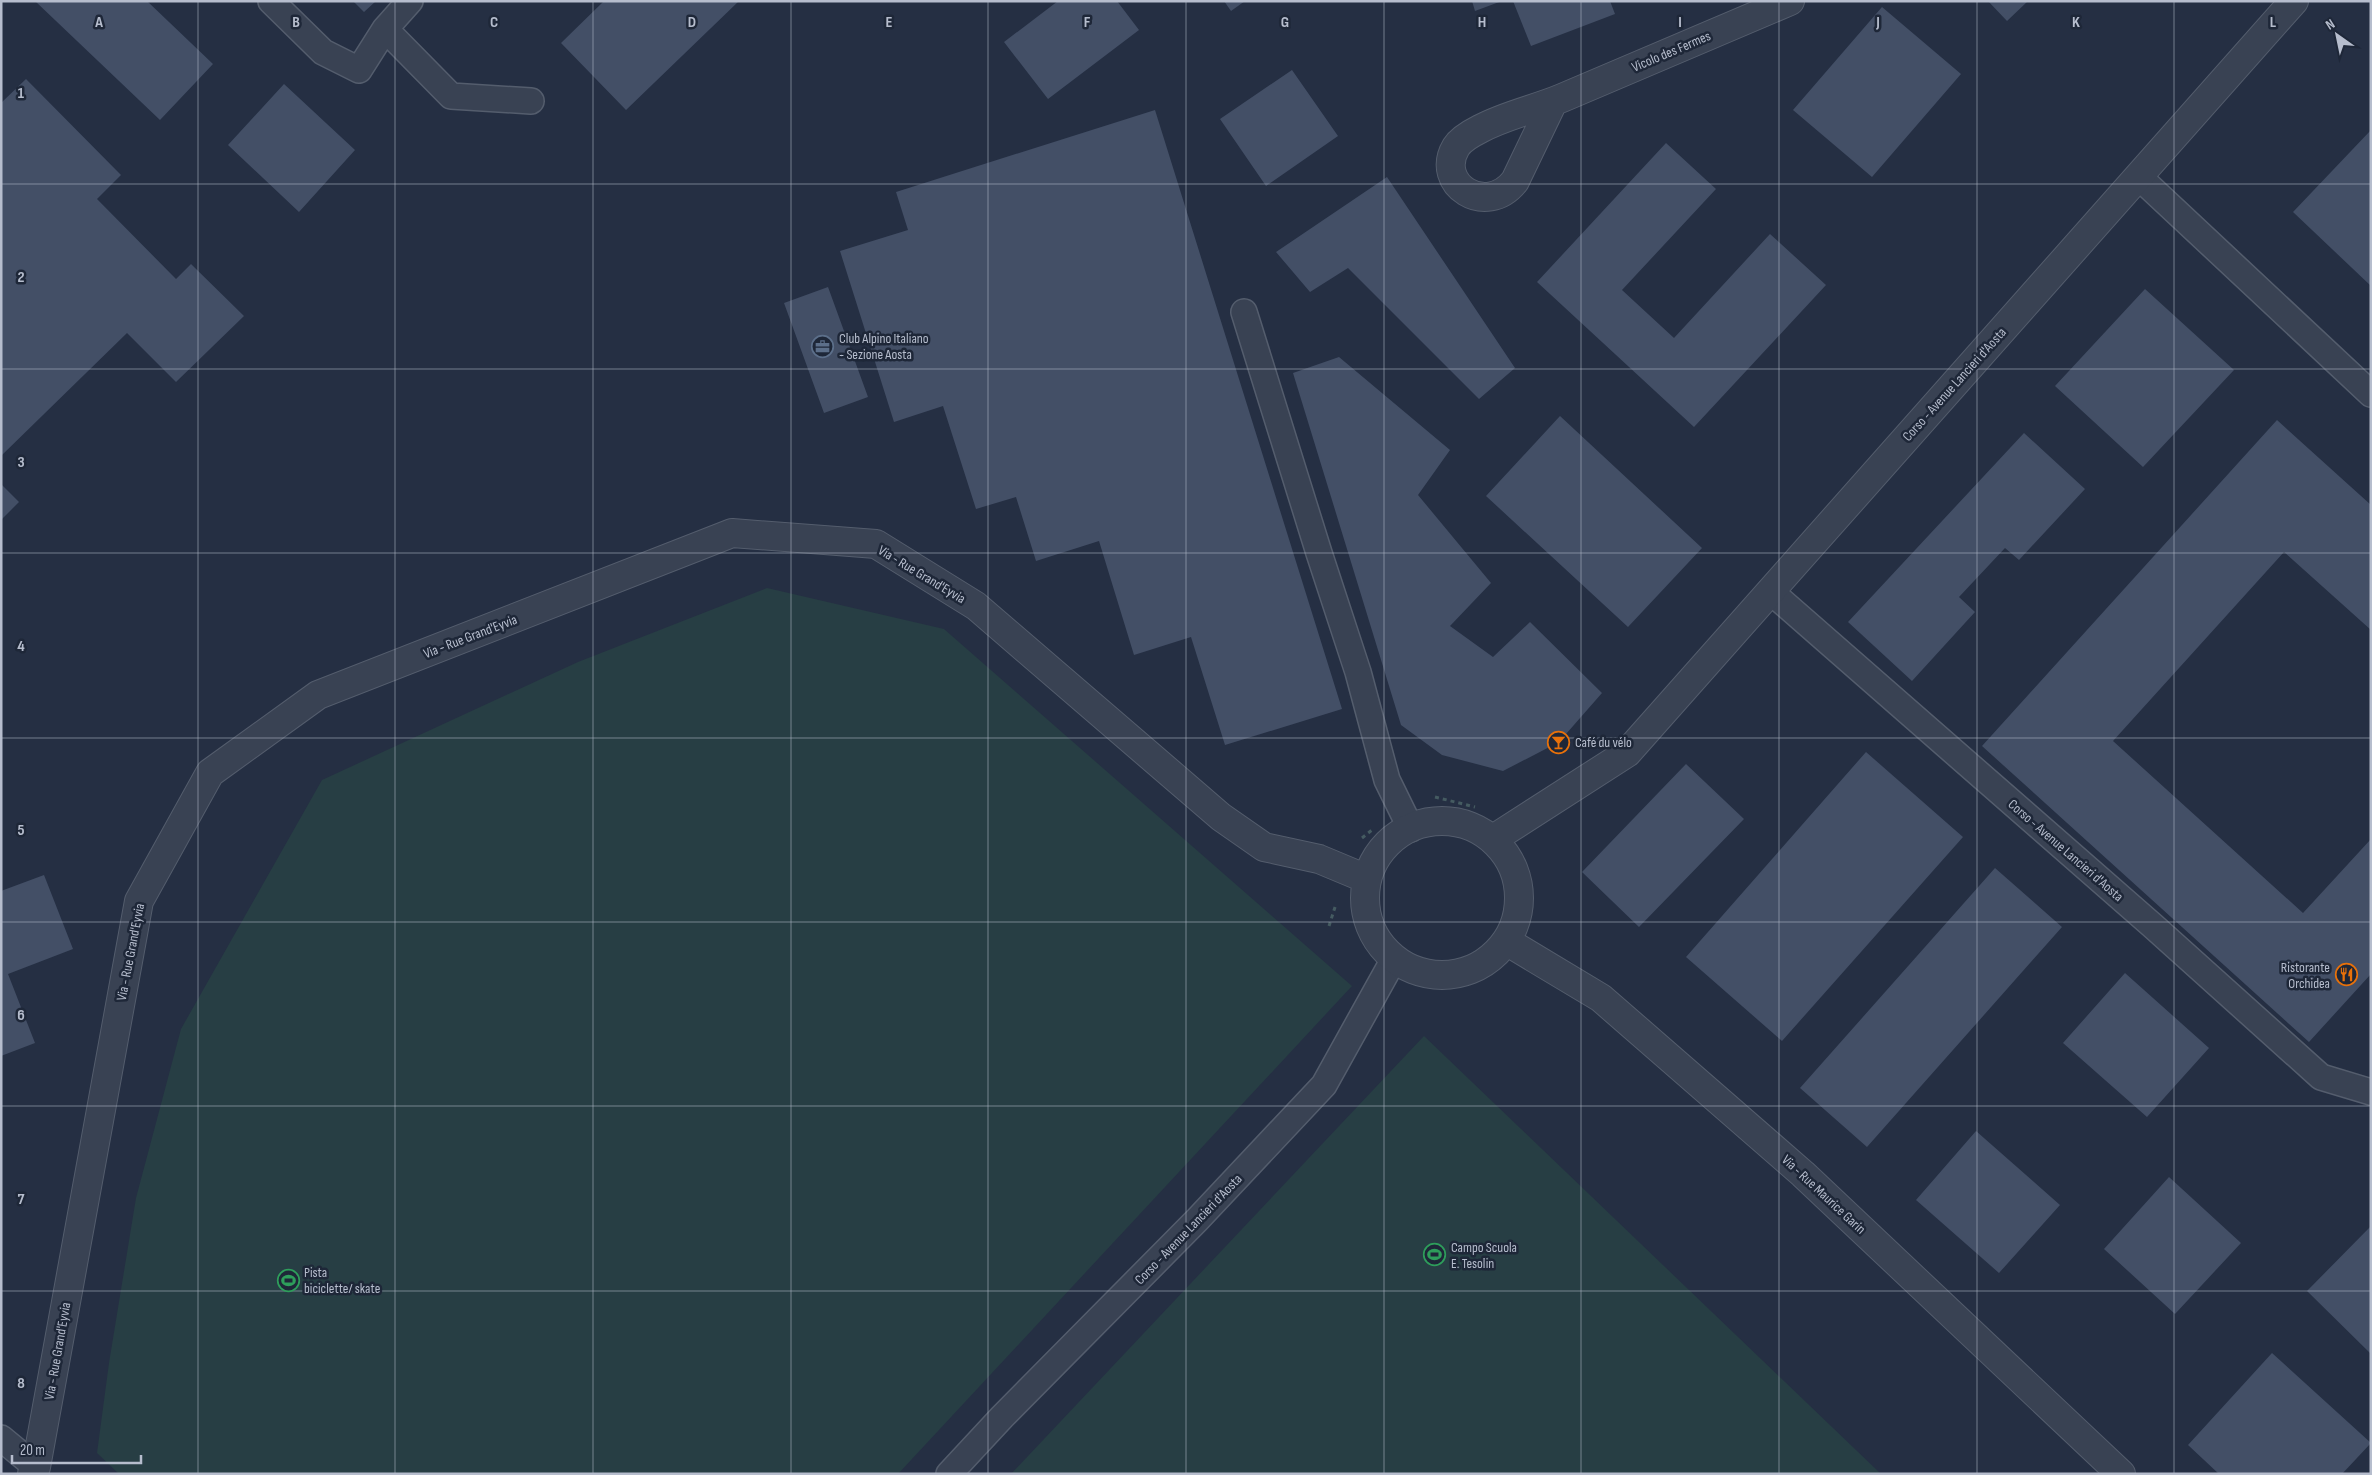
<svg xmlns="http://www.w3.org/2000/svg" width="2372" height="1475" font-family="'Sofia Sans Condensed',sans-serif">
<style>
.green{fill:#273e44}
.building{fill:#434f66}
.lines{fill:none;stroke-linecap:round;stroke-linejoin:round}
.lane-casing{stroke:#545d6d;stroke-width:28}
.street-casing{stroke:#545d6d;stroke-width:30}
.path{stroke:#455b61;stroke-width:3;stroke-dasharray:4 4;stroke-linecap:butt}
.lane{stroke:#394253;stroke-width:25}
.street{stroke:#394253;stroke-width:28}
.grid{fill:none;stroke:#b6bdcd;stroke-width:1;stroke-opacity:0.55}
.labels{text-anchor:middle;stroke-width:5;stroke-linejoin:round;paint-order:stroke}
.street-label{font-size:14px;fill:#b6bdcd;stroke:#1e2738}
.poi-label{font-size:14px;fill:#b6bdcd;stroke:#1e2738;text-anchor:start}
.grid-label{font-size:16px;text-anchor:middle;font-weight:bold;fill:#b6bdcd;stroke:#1e2738;stroke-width:5;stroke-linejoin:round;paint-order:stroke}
</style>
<rect width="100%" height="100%" fill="#252f43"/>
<path class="green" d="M767,588L944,629L1352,986L898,1474H119L97,1453L109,1363L136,1198L181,1029L322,780L578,662Z
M1424,1036L1881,1474H1011Z"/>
<path class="building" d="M35,1H147L213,64L160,120Z
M353,1H376L364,12Z
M604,1H739L626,110L561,43Z
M1058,1H1117L1139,30L1048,99L1004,42Z
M1224,1H1245L1231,11Z
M1472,1H1502L1475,11Z
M1513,1H1610L1615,14L1531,46Z
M1988,1H2028L2007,21Z
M1882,7L1961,74L1872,177L1793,110Z
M1292,70L1338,136L1266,186L1220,119Z
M26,79L121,175L97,199L176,279L191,264L244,316L176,382L127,333L1,456V103Z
M284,84L355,150L299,212L228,145Z
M1155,110L1342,709L1225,745L1191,637L1134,655L1099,541L1036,561L1016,497L976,509L943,406L894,422L840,251L908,230L896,192Z
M2371,130V286L2293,212Z
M1666,143L1716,189L1622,290L1674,338L1770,234L1826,285L1694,427L1537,282Z
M1387,177L1515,368L1479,399L1348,268L1310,292L1276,252Z
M828,287L868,397L824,413L784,303Z
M2145,289L2234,370L2143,467L2055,386Z
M1339,357L1450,450L1418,495L1491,583L1450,626L1493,657L1530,622L1602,693L1559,742L1503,771L1442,755L1401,725L1293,373Z
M1560,416L1702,548L1628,627L1486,496Z
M2277,420L2371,505V630L2284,552L2113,741L2303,913L2371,839V974L2309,1042L1982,746Z
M2024,433L2085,489L2019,560L2005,548L1959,597L1975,612L1912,681L1848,622Z
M1,484L19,502L1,520Z
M1866,752L1963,837L1782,1041L1686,957Z
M1686,764L1744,819L1639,927L1582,872Z
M1995,868L2062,927L1867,1147L1800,1088Z
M44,875L73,949L8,974L35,1043L1,1056V891Z
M2125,973L2209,1048L2147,1117L2063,1043Z
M1976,1131L2060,1205L1999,1273L1916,1200Z
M2169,1177L2241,1243L2175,1314L2104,1249Z
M2371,1226V1354L2307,1291Z
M2272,1353L2371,1443L2342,1474H2219L2188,1445Z"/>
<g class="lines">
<defs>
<path id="lane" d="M271,1L323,52L359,70L385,29L410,1
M385,29L451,96L531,101
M2139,177L2371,394
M1244,312L1319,553L1358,672L1387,780L1411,829
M1770,591L2153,926L2321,1077L2371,1092
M1,1438L36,1467
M949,1474L1002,1417L1197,1220L1324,1085L1394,959"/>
<path id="street" d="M1553,102L1515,181C1486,218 1434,184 1456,147C1461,139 1472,133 1480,129C1506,115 1536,109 1562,98C1638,65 1714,33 1790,1
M1365 898a77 77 0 1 1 154 0a77 77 0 1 1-154 0Z
M1493,839L1627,753L2294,1
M1506,941L1601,998L1803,1174L2121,1474
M32,1474L36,1467L139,901L210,773L318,695L732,533L876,544L976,606L1221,817L1264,847L1319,859L1367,879"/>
</defs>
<use href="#lane" class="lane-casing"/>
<use href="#street" class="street-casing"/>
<path class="path" d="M1435,797L1475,807
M1362,838L1372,830
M1329,926L1336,904"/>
<use href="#lane" class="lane"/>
<use href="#street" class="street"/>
</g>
<path class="grid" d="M198,1V1474M395,1V1474M593,1V1474M791,1V1474M988,1V1474M1186,1V1474M1384,1V1474M1581,1V1474M1779,1V1474M1977,1V1474M2174,1V1474M1,184H2371M1,369H2371M1,553H2371M1,738H2371M1,922H2371M1,1106H2371M1,1291H2371"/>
<defs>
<symbol id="office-ring" viewBox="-11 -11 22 22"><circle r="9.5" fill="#1e2738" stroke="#5c6f8a" stroke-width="1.5"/><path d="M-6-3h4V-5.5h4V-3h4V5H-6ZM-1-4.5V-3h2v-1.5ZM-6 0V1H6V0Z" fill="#5c6f8a"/></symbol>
<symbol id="bar-ring" viewBox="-11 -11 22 22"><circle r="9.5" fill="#1e2738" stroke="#e8710a" stroke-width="1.5"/><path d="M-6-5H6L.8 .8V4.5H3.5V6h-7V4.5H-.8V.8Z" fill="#e8710a"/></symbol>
<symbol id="restaurant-ring" viewBox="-11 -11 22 22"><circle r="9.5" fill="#1e2738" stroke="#e8710a" stroke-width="1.5"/><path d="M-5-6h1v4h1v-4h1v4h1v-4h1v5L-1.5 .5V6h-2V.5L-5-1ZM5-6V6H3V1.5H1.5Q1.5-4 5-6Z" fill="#e8710a"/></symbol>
<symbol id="stadium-ring" viewBox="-11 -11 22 22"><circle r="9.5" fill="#1e2738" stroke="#2e9e5b" stroke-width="1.5"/><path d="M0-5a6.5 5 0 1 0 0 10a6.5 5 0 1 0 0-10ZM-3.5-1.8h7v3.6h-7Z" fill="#2e9e5b"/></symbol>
</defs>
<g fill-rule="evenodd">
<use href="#office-ring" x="810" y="334" width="25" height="25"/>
<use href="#bar-ring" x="1546" y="730" width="25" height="25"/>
<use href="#restaurant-ring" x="2334" y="962" width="25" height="25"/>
<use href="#stadium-ring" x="1422" y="1242" width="25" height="25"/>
<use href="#stadium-ring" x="276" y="1268" width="25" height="25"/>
</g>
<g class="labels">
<g class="street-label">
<text transform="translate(1671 51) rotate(-23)" y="5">Vicolo des Fermes</text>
<text transform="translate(1954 384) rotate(-48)" y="5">Corso - Avenue Lancieri d'Aosta</text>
<text transform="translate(922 574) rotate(31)" y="5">Via - Rue Grand'Eyvia</text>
<text transform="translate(470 636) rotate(-21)" y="5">Via - Rue Grand'Eyvia</text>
<text transform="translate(2066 850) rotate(41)" y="5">Corso - Avenue Lancieri d'Aosta</text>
<text transform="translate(130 952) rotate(-79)" y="5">Via - Rue Grand'Eyvia</text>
<text transform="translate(1824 1194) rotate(43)" y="5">Via - Rue Maurice Garin</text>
<text transform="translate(1188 1229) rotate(-46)" y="5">Corso - Avenue Lancieri d'Aosta</text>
<text transform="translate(57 1351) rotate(-80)" y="5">Via - Rue Grand'Eyvia</text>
</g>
<g class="poi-label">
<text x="839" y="343">Club Alpino Italiano<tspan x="839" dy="16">- Sezione Aosta</tspan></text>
<text x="1575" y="747">Café du vélo</text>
<text x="2330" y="972" text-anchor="end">Ristorante<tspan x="2330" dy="16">Orchidea</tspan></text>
<text x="1451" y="1252">Campo Scuola<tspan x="1451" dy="16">E. Tesolin</tspan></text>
<text x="304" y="1277">Pista<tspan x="304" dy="16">biciclette/ skate</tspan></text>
</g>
</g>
<g class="grid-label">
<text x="99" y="27">A</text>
<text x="296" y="27">B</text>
<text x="494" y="27">C</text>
<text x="692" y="27">D</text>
<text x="889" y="27">E</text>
<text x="1087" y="27">F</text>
<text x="1285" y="27">G</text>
<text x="1482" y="27">H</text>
<text x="1680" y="27">I</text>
<text x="1878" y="27">J</text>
<text x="2076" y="27">K</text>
<text x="2273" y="27">L</text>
<text x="21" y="98">1</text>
<text x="21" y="282">2</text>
<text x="21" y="467">3</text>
<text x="21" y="651">4</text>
<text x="21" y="835">5</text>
<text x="21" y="1020">6</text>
<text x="21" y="1204">7</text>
<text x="21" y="1388">8</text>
</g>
<rect width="2372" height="1475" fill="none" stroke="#b6bdcd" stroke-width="5"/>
<g transform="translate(2337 35) rotate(327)" stroke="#1e2738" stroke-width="4" paint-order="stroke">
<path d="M0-4L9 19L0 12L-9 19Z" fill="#b6bdcd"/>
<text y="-8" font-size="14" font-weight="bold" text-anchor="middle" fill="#b6bdcd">N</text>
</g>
<path d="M12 1455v8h129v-8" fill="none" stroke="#b6bdcd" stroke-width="2.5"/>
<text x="20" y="1455" font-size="15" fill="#b6bdcd" stroke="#1e2738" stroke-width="4" paint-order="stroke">20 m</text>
</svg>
